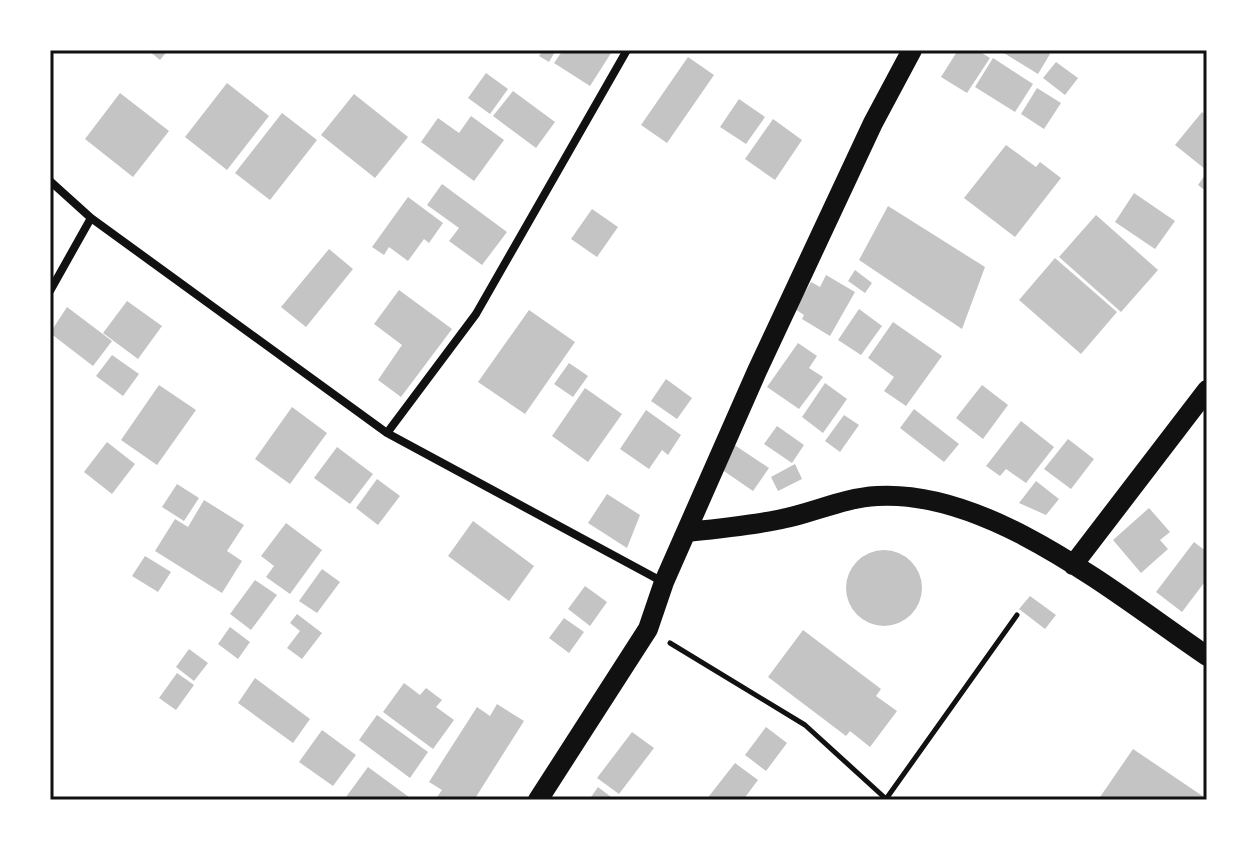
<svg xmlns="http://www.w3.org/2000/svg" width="1257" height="850" font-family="Roboto,sans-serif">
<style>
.building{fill:#c4c4c4}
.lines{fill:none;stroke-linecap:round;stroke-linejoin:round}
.path{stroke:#111;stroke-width:5}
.minor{stroke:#111;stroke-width:8}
.primary{stroke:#111;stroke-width:20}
.neatline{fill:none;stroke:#111;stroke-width:3}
</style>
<rect width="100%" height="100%" fill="#fff"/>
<path class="building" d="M148,50H168L160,60Z
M543,50H556L549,62L539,56Z
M563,50H613L590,86L554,63Z
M958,50H977L990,58L967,93L941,77Z
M999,50H1043L1050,54L1038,74Z
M688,57L714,75L667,143L641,125Z
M993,58L1033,84L1015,112L975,87Z
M1056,62L1078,78L1065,95L1043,78Z
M486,73L508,89L490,114L468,98Z
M227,83L269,116L227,170L185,137Z
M1037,88L1061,103L1044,129L1021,114Z
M513,91L555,122L536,148L493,116Z
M120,93L169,131L133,177L85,139Z
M354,94L408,137L375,178L321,135Z
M739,99L765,117L746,144L720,127Z
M1202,112L1207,116L1205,169L1175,145Z
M282,113L317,140L270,200L235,173Z
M471,116L504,140L474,181L421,142L438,118L459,133Z
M773,119L802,140L775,180L745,159Z
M1006,145L1036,167L1040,162L1061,178L1015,237L964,198Z
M1207,172V192L1198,185Z
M442,184L507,232L482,265L449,241L459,228L427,205Z
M1134,193L1175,221L1155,249L1115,222Z
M408,197L443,223L429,243L424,239L408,261L389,247L384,255L372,247Z
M888,206L985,267L962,329L859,260Z
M592,209L618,227L597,257L571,239Z
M1096,215L1158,270L1121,312L1059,257Z
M329,249L353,269L306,327L281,307Z
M1055,258L1117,312L1081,354L1019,300Z
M855,270L872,283L865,293L848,281Z
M826,275L855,292L830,336L802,319L804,315L795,309L811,282L820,287Z
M399,290L452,329L401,397L378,380L402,345L374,324Z
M127,301L162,326L138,359L103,333Z
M67,307L112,341L93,366L50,333Z
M859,309L882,326L861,355L838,340Z
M529,310L575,342L525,414L478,382Z
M893,322L942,356L906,406L884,391L894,377L868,358Z
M798,343L817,356L809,368L823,377L799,409L767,387Z
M112,355L139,374L123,396L96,376Z
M569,363L588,376L573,397L554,384Z
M666,379L692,398L677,419L651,401Z
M825,383L847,399L823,433L802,417Z
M159,385L196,410L157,465L121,440Z
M982,385L1008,405L983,439L956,418Z
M585,388L622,414L588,462L552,436Z
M292,407L327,433L290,484L255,459Z
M914,409L959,444L944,462L900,428Z
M646,410L681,435L668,455L662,450L649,469L620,449Z
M844,415L859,425L840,452L825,441Z
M1021,421L1054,447L1026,483L1006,469L1000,476L986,466Z
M777,426L804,445L792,463L764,444Z
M1068,439L1094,459L1071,489L1044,469Z
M107,442L135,464L112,494L84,472Z
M733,444L769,468L753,491L718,467Z
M337,447L373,474L350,504L314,478Z
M795,464L802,479L778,491L771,477Z
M377,479L400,496L378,525L356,508Z
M1036,481L1059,499L1046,515L1019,503Z
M177,484L199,498L184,521L162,507Z
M607,494L640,515L627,548L588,523Z
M204,500L244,525L227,551L242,561L222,593L155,551L175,519L188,527Z
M1149,508L1170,532L1160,540L1168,549L1141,573L1113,540Z
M473,521L534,566L509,601L448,556Z
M286,523L322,550L290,594L266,577L274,566L261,556Z
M1194,542L1207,552V579L1182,612L1156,592Z
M846 588a38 38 0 1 1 76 0a38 38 0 1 1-76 0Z
M145,556L171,572L158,592L132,576Z
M322,569L340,582L317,613L299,601Z
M255,580L277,595L251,630L230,614Z
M585,586L607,602L590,626L568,609Z
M1030,596L1056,615L1045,629L1019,609Z
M297,614L322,633L302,659L287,648L300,631L290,623Z
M564,618L584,632L569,653L549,638Z
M230,627L250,642L238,659L218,644Z
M803,630L881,689L876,696L897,711L870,747L850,731L846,736L768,677Z
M189,649L208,663L194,681L176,667Z
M177,673L194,685L176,710L159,698Z
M255,678L310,719L293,743L238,703Z
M404,683L420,695L426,688L442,700L436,707L454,720L433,749L383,712Z
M497,704L524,721L474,800H441L437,797L442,790L429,782L477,707L490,716Z
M377,715L428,752L410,778L359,740Z
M766,727L787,743L766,771L745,755Z
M322,730L356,755L333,786L299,762Z
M632,732L654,748L619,794L597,778Z
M1133,749L1207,799V800H1098Z
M735,763L758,780L743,800H706Z
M368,767L413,800H350L346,797Z
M598,787L615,800H589Z"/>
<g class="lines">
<path class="path" d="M670,643L805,725L885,798
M886,799L1017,615"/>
<path class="minor" d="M50,181L91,218L387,433L663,582
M50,291L91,218
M387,433L476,314L627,50"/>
<path class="primary" d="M686,532C716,529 747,526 777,520C811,514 842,498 877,496C991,489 1118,596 1207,656
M1073,565L1207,390
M538,800L648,629L664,582L757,371L873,123L912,50"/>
</g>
<rect width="1257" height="850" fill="none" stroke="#ffffff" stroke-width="104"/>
<rect x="52" y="52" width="1153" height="746" class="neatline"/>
</svg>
